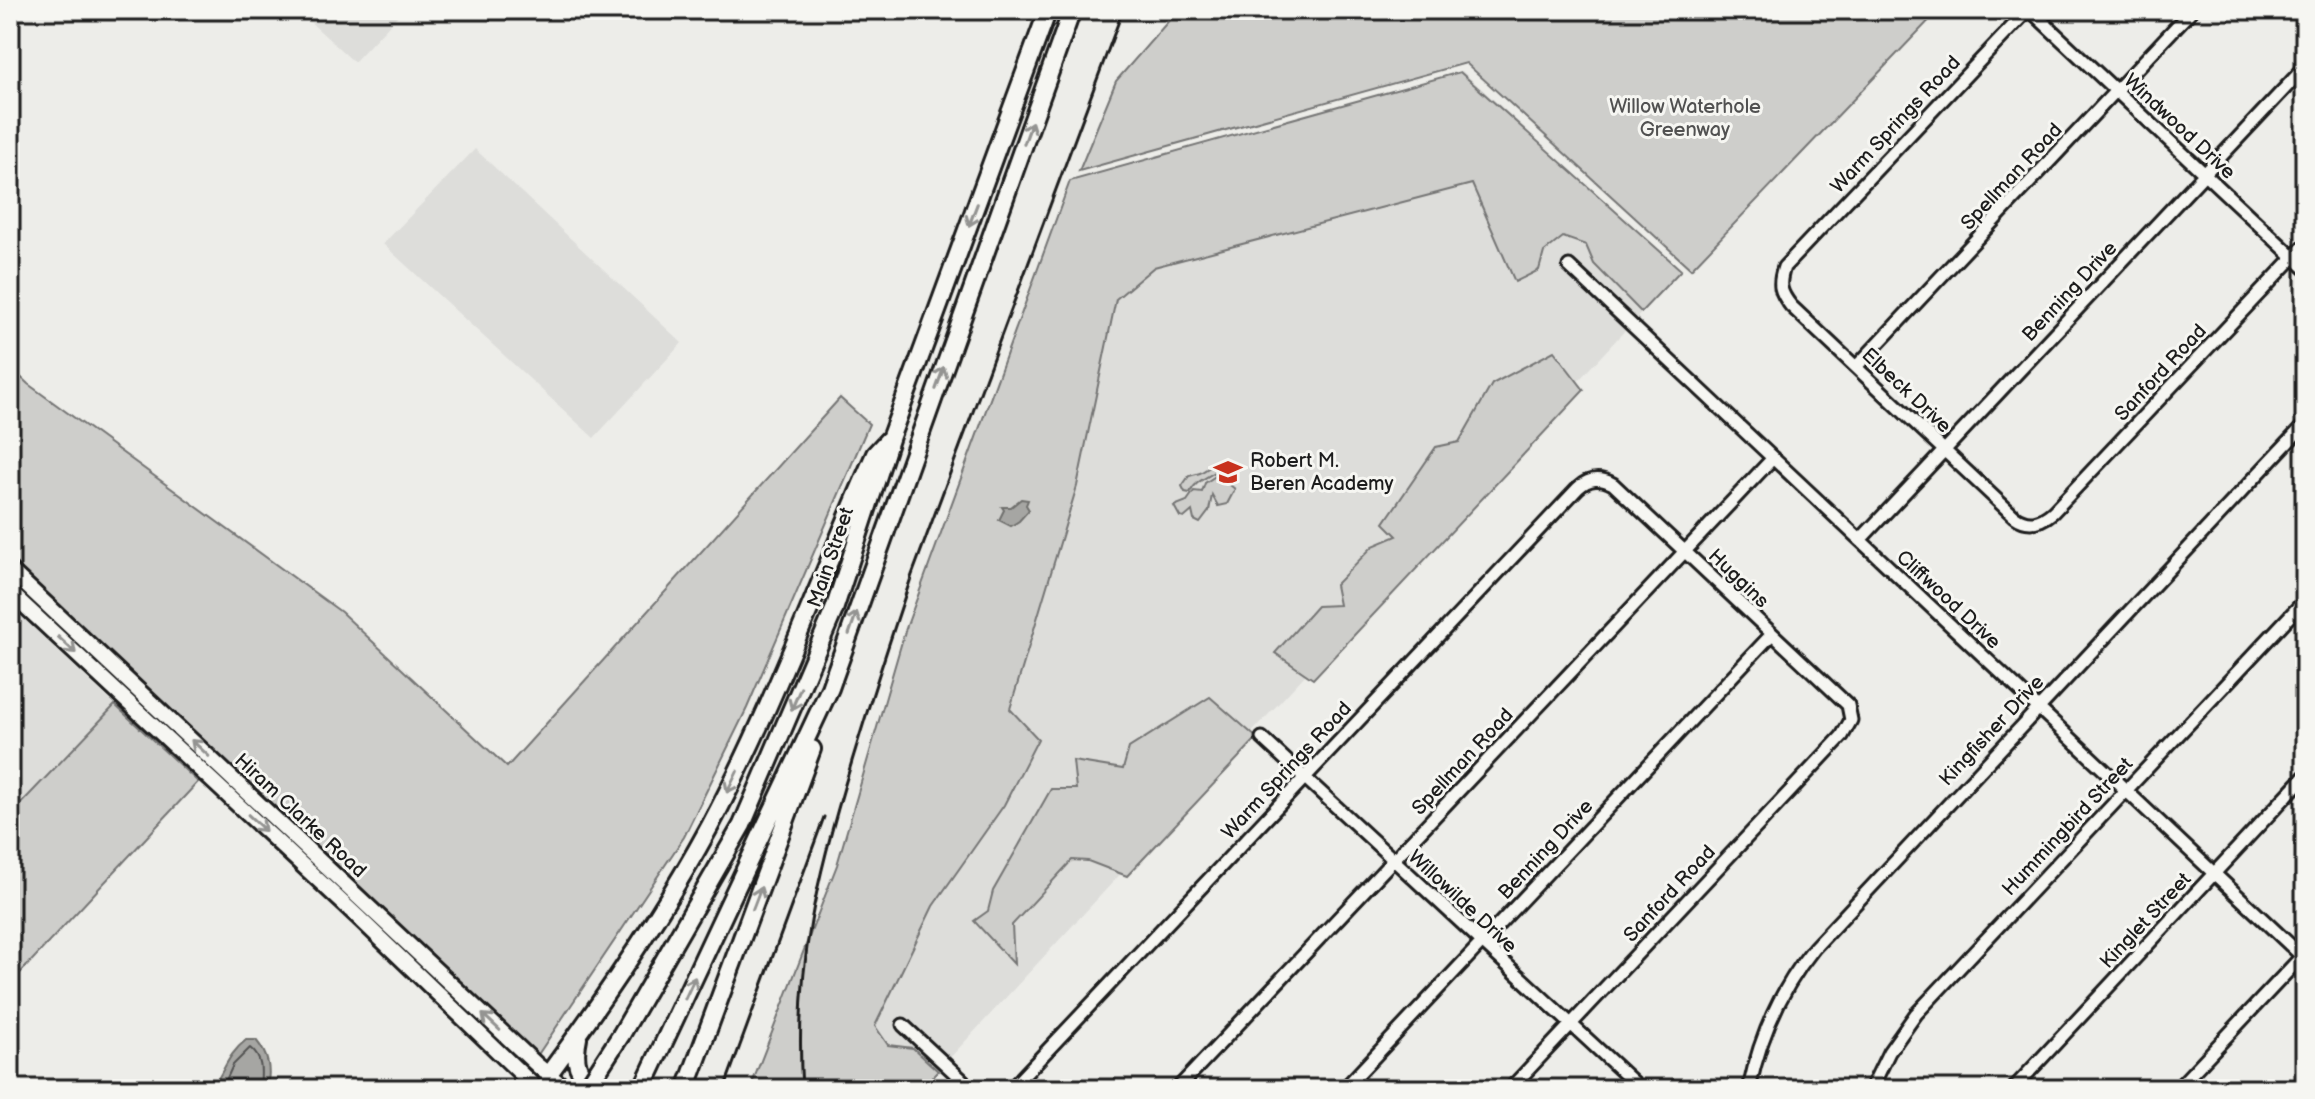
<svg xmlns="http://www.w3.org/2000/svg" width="2315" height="1099" font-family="'Balsamiq Sans',sans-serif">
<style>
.built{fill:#ddddda}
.green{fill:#cececb;stroke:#757574;stroke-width:2}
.water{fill:#a6a6a3;stroke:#6f6f6d;stroke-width:2}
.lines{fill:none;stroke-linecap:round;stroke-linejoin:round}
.shore{stroke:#535352;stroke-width:2}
.minor-casing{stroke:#1c1c1c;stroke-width:17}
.major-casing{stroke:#1c1c1c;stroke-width:20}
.highway-casing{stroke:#1c1c1c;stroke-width:22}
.minor{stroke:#f6f6f2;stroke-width:11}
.major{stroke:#f6f6f2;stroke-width:14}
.highway{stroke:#f6f6f2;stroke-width:16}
.rail{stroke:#1c1c1c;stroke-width:3}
.highway-bridge-casing{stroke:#1c1c1c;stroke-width:22;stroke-linecap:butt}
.highway-bridge{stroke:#f6f6f2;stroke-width:16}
.oneway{stroke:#949492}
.labels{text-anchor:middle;stroke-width:6;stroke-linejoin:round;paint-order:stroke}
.park-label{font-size:20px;fill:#515151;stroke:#f6f6f2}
.street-label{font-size:20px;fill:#1c1c1c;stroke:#f6f6f2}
.poi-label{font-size:20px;fill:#1c1c1c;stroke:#f6f6f2;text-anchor:start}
</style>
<rect width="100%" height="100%" fill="#edede9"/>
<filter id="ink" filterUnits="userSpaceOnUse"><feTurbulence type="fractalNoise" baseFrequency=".0125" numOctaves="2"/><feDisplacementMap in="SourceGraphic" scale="16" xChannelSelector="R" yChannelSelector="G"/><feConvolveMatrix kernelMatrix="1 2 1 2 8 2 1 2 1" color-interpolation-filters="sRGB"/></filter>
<g filter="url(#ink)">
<path class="built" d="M297,10H403L354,62Z
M1462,71L1681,270L921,1089L816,998L837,865L868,761L1070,181Z
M475,149L682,343L594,438L383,244Z
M10,606L115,705L10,815Z"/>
<path class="green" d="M1178,10H1939L1691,269L1466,63L1079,171L1116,81Z
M1460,72L1681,270L1641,312L1594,264L1586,245L1563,237L1544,252L1539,270L1515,282L1472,184L1154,267L1116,299L1077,486L1010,709L1038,739L1004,805L933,906L875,1026L888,1045L913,1048L938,1071L921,1089H750L837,865L905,631L1070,181Z
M1554,351L1584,390L1313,679L1275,653L1317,606L1339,605L1335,585L1373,546L1397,536L1384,523L1436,447L1459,442L1492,384Z
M10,367L28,384L341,612L507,767L840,398L869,424L747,708L684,837L537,1056L10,561Z
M1218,462L1223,466C1211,477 1195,480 1190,493L1185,492L1182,486L1189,476L1200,473Z
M1217,475L1235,489L1227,504L1218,506L1212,495L1209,511L1200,523L1194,520L1192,511L1184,518L1180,517L1174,506L1187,501L1194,491L1202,492L1205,483Z
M1210,697L1257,738L1127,876L1088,861L1072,860L1012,925L1014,964L974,921L988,911L993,891L1051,789H1076L1073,761L1123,769L1129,748Z
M115,705L198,782L10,984V815Z"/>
<path class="water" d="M1021,499L1028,500L1026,505L1029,510L1019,521L1011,526L999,520L1004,510L1002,507H1011Z
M246,1040H256C269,1056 271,1069 267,1089H211C225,1071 227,1055 246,1040Z"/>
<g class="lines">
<path class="shore" d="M222,1089L233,1065L250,1048C264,1059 261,1073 260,1089"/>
<defs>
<path id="minor" d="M2028,10L1784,267C1778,285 1780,292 1791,306L2014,516C2028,526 2040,523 2053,512L2305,245
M2030,10L2305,268
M1569,266L2305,959
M1856,367L2192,10
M1860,540L2305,67
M1262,738L1641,1089
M903,1025L972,1089
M1011,1089L1578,488C1589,478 1600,477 1613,484L1848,705L1851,720L1842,736L1510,1089
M1177,1089L1773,458
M1344,1089L1772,634
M1749,1089C1760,1036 1780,990 1814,948L2305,424
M1871,1089L1889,1052L1916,1014L2305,600
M2013,1089L2305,776
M2177,1089L2305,953"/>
<path id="major" d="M10,570L538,1066L566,1089
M10,592L358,917L537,1089"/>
<path id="highway" d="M621,1035L742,825L834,610L891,436L1048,10
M578,1038C573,1061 577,1075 597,1089
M548,1075C607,995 663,913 710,826C774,706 820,577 875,454L888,440
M642,1089L830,688L1072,10
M686,1089L812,749"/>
</defs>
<use href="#minor" class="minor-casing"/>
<use href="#major" class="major-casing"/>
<use href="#highway" class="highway-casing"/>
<use href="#minor" class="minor"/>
<use href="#major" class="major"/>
<use href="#highway" class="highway"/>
<path class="rail" d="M724,1089L824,817
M802,1089C794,966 817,876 852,761C871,698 891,637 912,575L1123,10"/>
<defs>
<path id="highway-bridge" d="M586,1089L621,1035"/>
</defs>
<use href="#highway-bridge" class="highway-bridge-casing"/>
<use href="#highway-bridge" class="highway-bridge"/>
</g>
<defs><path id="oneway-shaft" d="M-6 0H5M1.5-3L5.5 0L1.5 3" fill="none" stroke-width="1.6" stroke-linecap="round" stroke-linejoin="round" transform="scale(2)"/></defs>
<g class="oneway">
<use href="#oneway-shaft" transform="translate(1028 133) rotate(-70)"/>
<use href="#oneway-shaft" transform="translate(973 215) rotate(111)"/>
<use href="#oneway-shaft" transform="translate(940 378) rotate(-70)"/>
<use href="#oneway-shaft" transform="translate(853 623) rotate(-71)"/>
<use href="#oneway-shaft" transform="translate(67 645) rotate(43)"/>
<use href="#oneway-shaft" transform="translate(796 699) rotate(113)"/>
<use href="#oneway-shaft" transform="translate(200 748) rotate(-137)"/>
<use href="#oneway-shaft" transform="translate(732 782) rotate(116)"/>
<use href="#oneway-shaft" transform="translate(257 823) rotate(43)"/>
<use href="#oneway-shaft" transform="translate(757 898) rotate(-69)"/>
<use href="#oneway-shaft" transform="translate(690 988) rotate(-65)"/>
<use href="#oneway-shaft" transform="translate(491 1022) rotate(-137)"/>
</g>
</g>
<defs>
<symbol id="school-bare" viewBox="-9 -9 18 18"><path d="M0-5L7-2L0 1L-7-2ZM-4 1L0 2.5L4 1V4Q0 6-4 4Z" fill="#c8321e" stroke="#f6f6f2" stroke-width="2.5" paint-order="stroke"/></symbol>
</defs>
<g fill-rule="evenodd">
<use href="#school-bare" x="1208" y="452" width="40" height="40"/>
</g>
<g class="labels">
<g class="park-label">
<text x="1685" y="113">Willow Waterhole<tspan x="1685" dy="23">Greenway</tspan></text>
</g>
<g class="street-label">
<text transform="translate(1895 124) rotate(-47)" y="7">Warm Springs Road</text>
<text transform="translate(2180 126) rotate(43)" y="7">Windwood Drive</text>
<text transform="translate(2011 176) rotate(-47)" y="7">Spellman Road</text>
<text transform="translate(2069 291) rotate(-47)" y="7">Benning Drive</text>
<text transform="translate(2160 372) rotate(-47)" y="7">Sanford Road</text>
<text transform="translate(1907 390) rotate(43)" y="7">Elbeck Drive</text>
<text transform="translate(830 557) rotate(-71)" y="7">Main Street</text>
<text transform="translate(1739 578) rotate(44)" y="7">Huggins</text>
<text transform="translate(1949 599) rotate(43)" y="7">Cliffwood Drive</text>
<text transform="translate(1991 730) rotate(-47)" y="7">Kingfisher Drive</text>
<text transform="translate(1462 761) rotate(-47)" y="7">Spellman Road</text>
<text transform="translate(1286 770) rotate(-47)" y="7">Warm Springs Road</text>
<text transform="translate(301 815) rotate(43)" y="7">Hiram Clarke Road</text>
<text transform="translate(2067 826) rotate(-47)" y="7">Hummingbird Street</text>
<text transform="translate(1545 849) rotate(-47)" y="7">Benning Drive</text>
<text transform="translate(1669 893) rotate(-47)" y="7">Sanford Road</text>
<text transform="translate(1463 901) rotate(43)" y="7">Willowilde Drive</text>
<text transform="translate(2145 920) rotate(-47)" y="7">Kinglet Street</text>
</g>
<g class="poi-label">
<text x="1250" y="467">Robert M.<tspan x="1250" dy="23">Beren Academy</tspan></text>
</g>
</g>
<rect width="2315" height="1099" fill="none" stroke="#f6f6f2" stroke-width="40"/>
<rect x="20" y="20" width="2275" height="1059" fill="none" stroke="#1c1c1c" stroke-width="3" filter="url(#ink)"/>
</svg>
